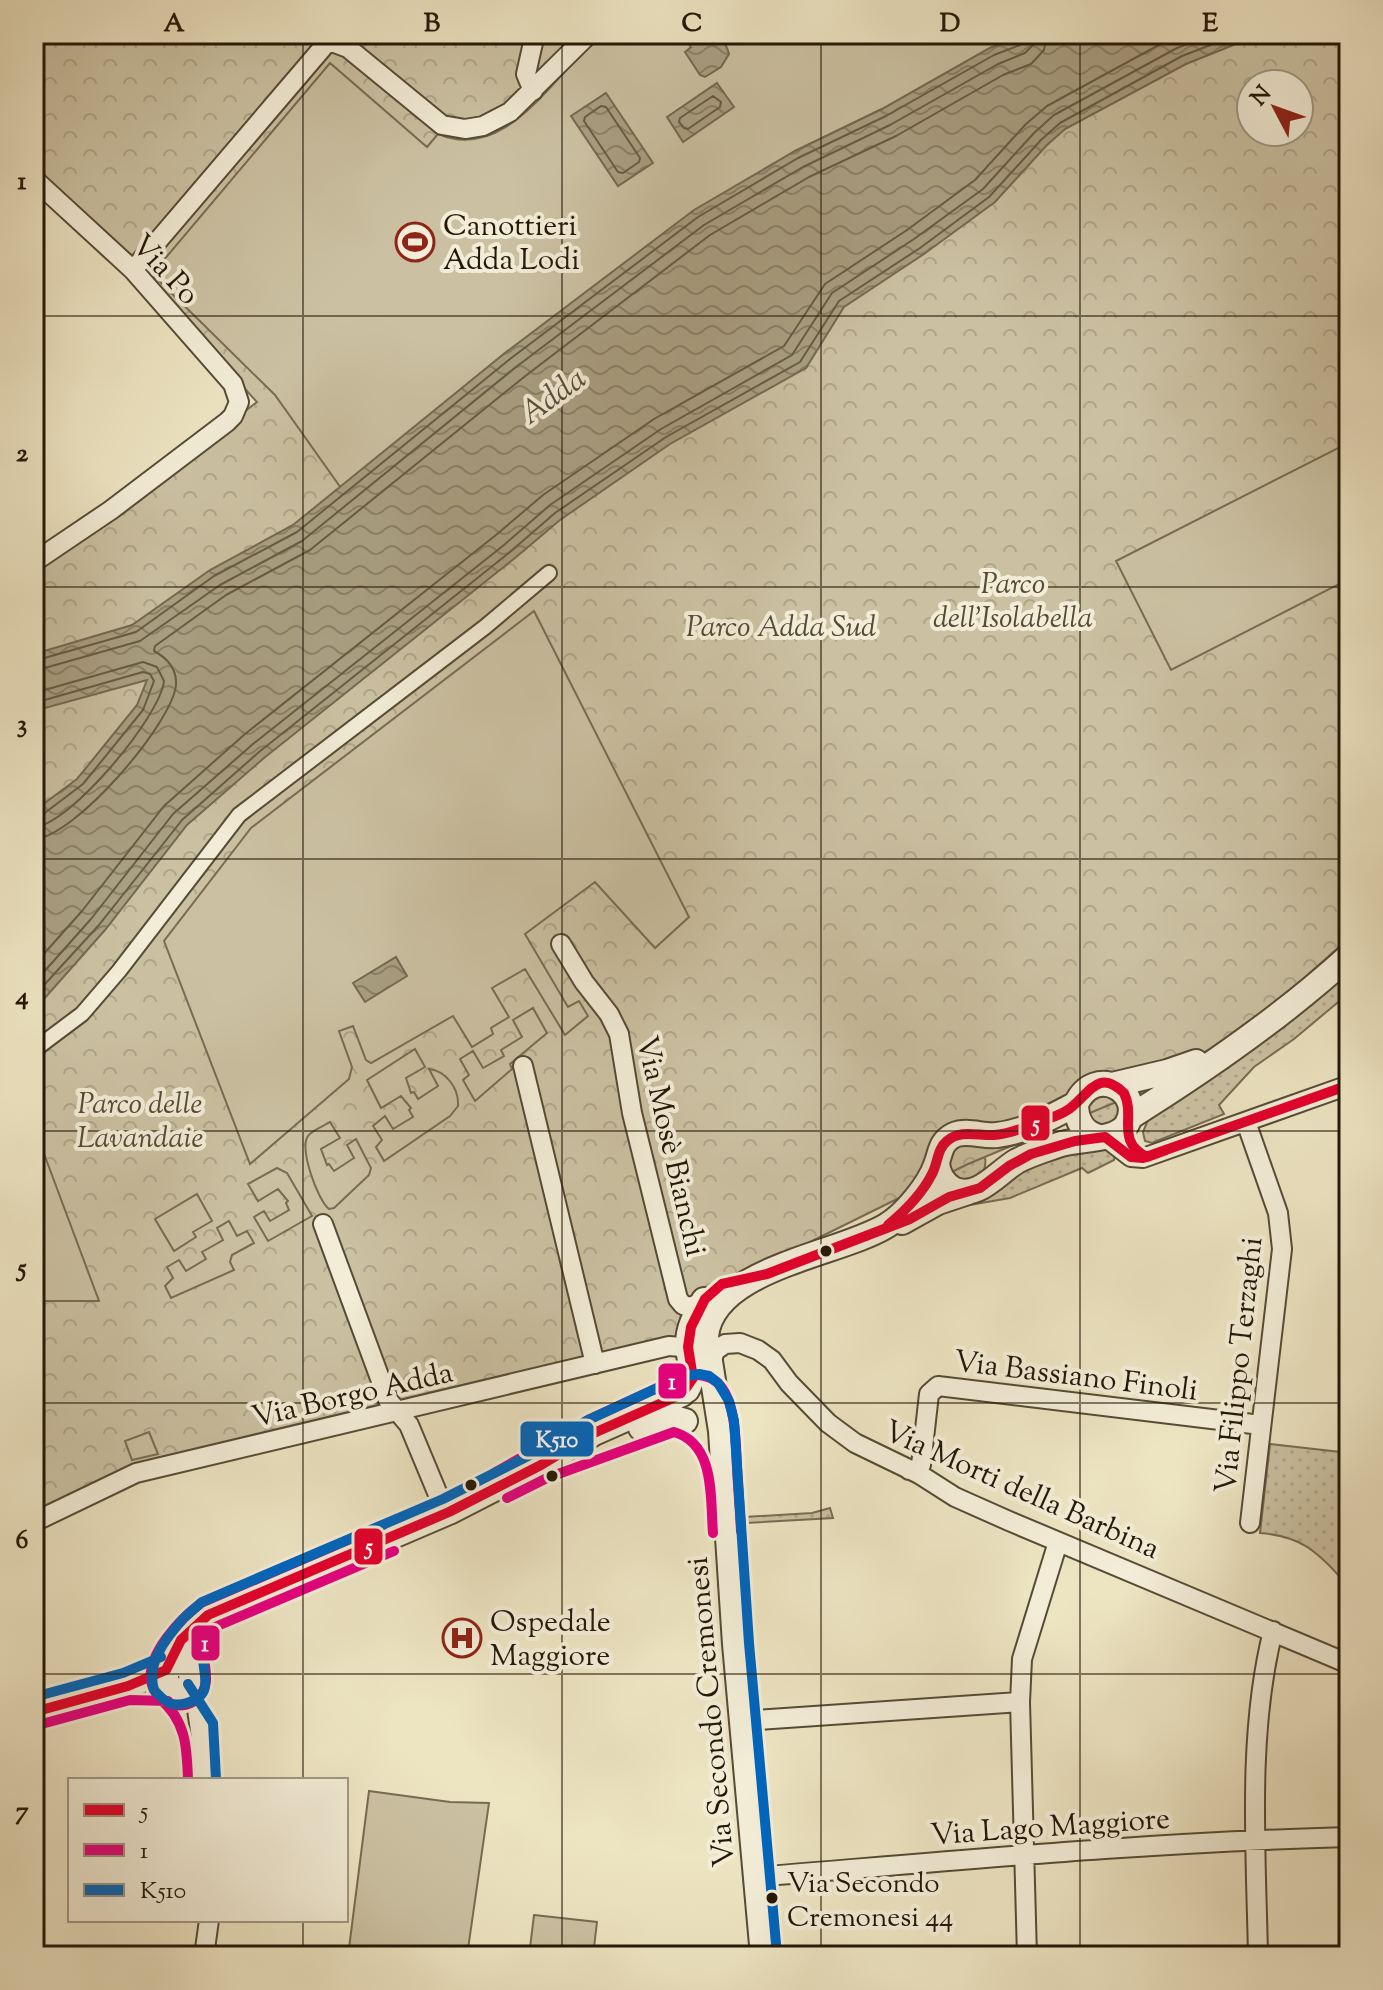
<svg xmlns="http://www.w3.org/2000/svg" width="1383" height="1990" font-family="'Sorts Mill Goudy',serif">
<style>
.grass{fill:url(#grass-dots);stroke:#786c54;stroke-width:2}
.park{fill:url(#park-crowns);stroke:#786c54;stroke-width:2;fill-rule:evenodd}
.garden{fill:#cbc1a2;stroke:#786c54;stroke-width:2}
.water{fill:url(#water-waves);stroke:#746951;stroke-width:2}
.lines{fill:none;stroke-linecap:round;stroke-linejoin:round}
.shore{stroke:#665c44;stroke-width:2}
.pedestrian-casing{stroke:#564b36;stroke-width:18}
.minor-casing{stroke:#564b36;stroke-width:22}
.tertiary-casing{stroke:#564b36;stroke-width:28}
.pedestrian{stroke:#f3edd7;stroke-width:14}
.minor{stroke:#f3edd7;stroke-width:18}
.tertiary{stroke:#f3edd7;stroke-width:24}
.bus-1-casing{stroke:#f3edd7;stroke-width:16}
.bus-2-casing{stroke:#f3edd7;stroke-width:16}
.bus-3-casing{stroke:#f3edd7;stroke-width:16}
.bus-1{stroke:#e4002b;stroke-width:10}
.bus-2{stroke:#e5007d;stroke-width:10}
.bus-3{stroke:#0065bd;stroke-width:10}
.grid{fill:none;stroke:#241807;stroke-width:2;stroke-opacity:0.55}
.bus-dot{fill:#241807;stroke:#f3edd7;stroke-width:3}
.labels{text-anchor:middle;stroke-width:8;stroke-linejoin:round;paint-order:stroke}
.bus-label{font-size:28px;fill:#241807;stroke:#f3edd7;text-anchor:start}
.poi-label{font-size:30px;fill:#241807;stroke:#f3edd7;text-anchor:start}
.street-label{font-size:30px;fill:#241807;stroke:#f3edd7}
.park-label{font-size:30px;font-style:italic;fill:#564b36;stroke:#f3edd7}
.water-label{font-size:32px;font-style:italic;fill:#594e38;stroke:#f3edd7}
.line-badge{stroke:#f3edd7;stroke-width:3}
.badge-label{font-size:22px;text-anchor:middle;font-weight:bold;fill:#fff}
.neatline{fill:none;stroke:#241807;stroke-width:3}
.grid-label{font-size:26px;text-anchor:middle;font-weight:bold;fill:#241807}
</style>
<defs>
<pattern id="grass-dots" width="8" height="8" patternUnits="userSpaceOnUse" patternTransform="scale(2)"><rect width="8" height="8" fill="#cbc1a2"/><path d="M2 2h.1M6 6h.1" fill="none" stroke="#aea58a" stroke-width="1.8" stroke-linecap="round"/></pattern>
<pattern id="park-crowns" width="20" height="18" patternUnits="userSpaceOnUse" patternTransform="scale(2)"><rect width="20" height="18" fill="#cbc1a2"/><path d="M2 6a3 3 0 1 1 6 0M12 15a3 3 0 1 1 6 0" fill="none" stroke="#aea58a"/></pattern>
<pattern id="water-waves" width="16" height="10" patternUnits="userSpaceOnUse" patternTransform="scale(2)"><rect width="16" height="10" fill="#a99f82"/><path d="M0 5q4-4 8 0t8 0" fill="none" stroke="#898168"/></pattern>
</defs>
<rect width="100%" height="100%" fill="#ede4c2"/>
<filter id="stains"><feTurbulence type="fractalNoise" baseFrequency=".0025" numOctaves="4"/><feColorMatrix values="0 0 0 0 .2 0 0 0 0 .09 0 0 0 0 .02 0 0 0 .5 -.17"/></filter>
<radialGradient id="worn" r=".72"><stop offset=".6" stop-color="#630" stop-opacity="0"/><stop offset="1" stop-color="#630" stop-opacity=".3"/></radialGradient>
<path class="grass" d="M1349,972V993L1294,1039L1254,1067L1219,1105L1224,1114L1152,1143L1145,1141L1143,1132L1148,1120L1281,1029Z
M1086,1101L1122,1103L1115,1126L1090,1125Z
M1106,1148L1115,1154L1114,1160L1088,1173L1082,1168L1010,1198L941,1210L1011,1172L1060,1151Z
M985,1157C987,1171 981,1176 970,1182L951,1177L946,1158Z
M1270,1444L1349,1453V1576L1340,1577C1315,1549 1298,1536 1260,1533Z
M830,1508L833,1518L746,1523L745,1517L812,1513Z"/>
<path class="park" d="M34,34H1349V938L1283,997L1227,1041L1145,1090L968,1164L808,1243L735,1275L711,1295L677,1340L140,1468L34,1518V566L112,513L257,402L135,268L34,173ZM1251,84H1299V132H1251Z"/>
<path class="garden" d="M604,34H1026L990,48L882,109L795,151L505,353L341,488L275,395L152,274L330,63L427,147L438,134C510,164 555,69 604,34Z
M1342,446L1349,460V579L1171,670L1116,561Z
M534,611L689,917L655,948L595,882L525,934L568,1007L579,1001L588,1016L565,1035L525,969L492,988L509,1017L491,1028L493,1034L472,1047L453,1016L371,1063L366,1060L353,1026L339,1031L352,1067L349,1079L250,1164L164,941L251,828Z
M533,1008L547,1033L510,1064L512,1069L475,1101L463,1080L469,1075L460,1059L473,1051L483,1068L504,1056L501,1050L522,1037L513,1020Z
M415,1049L425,1067L406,1078L411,1093L414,1092L418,1099L438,1086L429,1069C446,1071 459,1088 458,1106L450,1116L384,1161L376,1147L382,1140L373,1126L385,1116L393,1129L413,1117L409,1110L411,1108L401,1096L381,1108L367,1080Z
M330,1122L340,1138L321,1149L327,1165L329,1164L334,1171L354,1158L347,1145L356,1139L371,1168L369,1175L334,1208L329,1209C318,1201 299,1149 308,1136C312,1130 324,1126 330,1122Z
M34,1127L99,1301H34Z
M277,1168L287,1173L312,1216L268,1241L254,1217L264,1211L270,1221L289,1210L286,1203L288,1201L278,1189L258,1201L248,1184Z
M197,1194L212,1221L193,1232L196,1237L174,1251L155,1219Z
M229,1221L237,1236L247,1231L254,1243L232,1255L230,1262L234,1270L171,1298L165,1286L173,1278L167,1267L179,1260L186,1271L206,1259L202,1252L223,1240L217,1228Z
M149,1432L158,1454L132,1460L125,1441Z
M369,1791L450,1802L489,1803L467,1956H348Z
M534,1915L597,1922L593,1956H529Z"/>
<path class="water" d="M705,34C720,34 725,40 729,54L721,67L705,77L700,75L685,52L691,47L688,43Z
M1026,34H1261L1186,64L1065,129L1047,145L995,202L924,254L844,307L806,368L670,444L560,520L515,558L264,758L187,825L105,930L44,999L34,1005V811L77,779L137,705L147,680L34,711V654L132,625L210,570L293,525L505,353L694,210L795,151L882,109L990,48Z
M717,83L734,107L683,142L667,117Z
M606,93L653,163L618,186L571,116Z
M396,957L407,976L365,1002L353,983Z"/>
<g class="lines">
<path class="shore" d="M713,96L721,102L720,107L688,129L684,128L679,122L680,118Z
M601,106L606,107L640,158L639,162L623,173L618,172L584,121L585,117Z
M34,661L136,632L214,576L297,532L510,359L698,217L798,158L886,116L994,55L1020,45L1025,34
M34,671L140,641L220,585L302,541L516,367L704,225L803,167L890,125L998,64L1025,53L1033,45L1035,34
M34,693L143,662L157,667L164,681C160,717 70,825 34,827
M34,703L143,672L150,674L154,681L143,710L83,784L42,815L34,817
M34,839C74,838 172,724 176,685C177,668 167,658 154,651L155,646L226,595L310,550L524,377L710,235L809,177L896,136L1003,75L1031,64L1044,50L1047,34
M34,965L82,911L164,806L245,734L496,535L543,495L654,419L784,346L825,284L907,230L975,180L1026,124L1047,106L1179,34
M34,983L91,919L173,814L253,744L504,545L550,505L661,429L792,355L832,293L914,239L983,189L1034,133L1054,115L1177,48L1212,34
M34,996L99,925L182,820L259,752L510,552L555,513L666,437L800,362L839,301L920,248L989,197L1041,140L1060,123L1182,56L1239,34"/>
<defs>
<path id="pedestrian" d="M34,1050L82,1014L119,971L239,815L485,627L549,573"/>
<path id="minor" d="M533,91L526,74L535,34
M34,179L133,270L233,384L239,402L233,416L227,422L111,510L34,562
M133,270L325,45L332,42L348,48L442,125L465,129L483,126L510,112L589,34
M561,944L584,982L609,1014L619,1034L632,1113L678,1299L683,1305L690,1307L703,1302
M523,1066L595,1364
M1246,1122L1278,1213L1282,1249L1250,1523
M1105,1137L1131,1157L1143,1158L1349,1085
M323,1224L388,1400L409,1425L439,1497L449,1512
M710,1366L715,1351L725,1344L740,1343L758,1350L772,1360L789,1383L828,1423L855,1443L919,1474L955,1497L1009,1521L1349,1664
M909,1470H915L921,1465L929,1394L938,1386L1261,1425
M34,1522L136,1473L669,1346L682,1347L689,1353
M193,1680L201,1738L202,1780
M742,1721L1020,1702
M755,1877C953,1861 1151,1842 1349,1837
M204,1956L209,1920
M1027,1956L1020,1702L1022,1659L1058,1542
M1258,1956C1256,1850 1247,1734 1273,1631"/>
<path id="tertiary" d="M1112,1085L1167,1072L1196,1062
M1130,1117C1207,1069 1282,1017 1349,956
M937,1163C938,1174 943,1183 953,1189C977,1201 998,1172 1017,1161C1030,1154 1044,1150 1058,1145C1078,1138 1116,1142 1127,1124C1145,1092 1095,1063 1076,1104C1076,1121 1083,1133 1099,1137
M902,1222L938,1202L968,1192
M687,1390C697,1373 688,1362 688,1344C688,1327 696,1314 704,1300
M641,1428L671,1417L685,1421
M170,1667L181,1640L208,1615L449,1512L541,1465L594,1433L682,1394
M191,1671L184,1664H174L166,1670V1683L176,1692C197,1690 191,1676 189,1661C188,1651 191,1642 193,1633
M34,1712L128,1686L166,1670
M763,1956L735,1644L721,1431L706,1336C713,1268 838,1255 886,1226C905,1215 929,1185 936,1165C941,1152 940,1142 954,1135C968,1129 983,1137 997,1135C1025,1132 1051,1117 1076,1104"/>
</defs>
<use href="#pedestrian" class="pedestrian-casing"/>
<use href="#minor" class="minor-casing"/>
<use href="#tertiary" class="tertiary-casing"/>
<use href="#pedestrian" class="pedestrian"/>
<use href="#minor" class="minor"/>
<use href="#tertiary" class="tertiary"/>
<defs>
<path id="bus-1" d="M888,1225C905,1211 922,1194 932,1174C938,1163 937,1149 947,1141C960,1129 979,1136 994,1135C1012,1134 1030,1125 1047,1119C1057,1116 1067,1112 1074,1105C1091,1090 1100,1070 1124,1093C1136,1117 1115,1141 1147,1157L1166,1150
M34,1712L128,1686L166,1670L181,1640L208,1615L449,1512L541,1465L594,1433L682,1394L693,1378L688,1347L691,1327L705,1299L722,1284L767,1274L910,1219L949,1197L980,1188L1009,1166L1031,1154L1075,1141L1105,1137L1131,1157L1143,1158L1349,1085"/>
<path id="bus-2" d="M494,1473L588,1420L681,1377C737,1362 735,1430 737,1467C738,1488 740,1509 741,1531
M507,1498L547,1478L674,1432C716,1444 710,1499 713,1533
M201,1603L383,1525
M200,1604C180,1619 147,1654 151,1681C155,1704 184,1714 199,1697C218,1676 190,1651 215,1627L394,1551
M159,1698C186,1720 187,1747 188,1780
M38,1725L130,1700L168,1701"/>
<path id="bus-3" d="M186,1616L202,1602L443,1499L534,1453L588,1420L681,1377L699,1374L709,1376L718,1383L729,1401L734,1421L749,1643L777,1955
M183,1619C166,1638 146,1663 154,1690C164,1701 171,1708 187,1703C212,1695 205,1680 203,1660C203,1652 206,1642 207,1634
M188,1684L213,1723L216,1779
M34,1697L123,1673L161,1657"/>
</defs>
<use href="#bus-1" class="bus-1-casing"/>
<use href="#bus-2" class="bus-2-casing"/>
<use href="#bus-3" class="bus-3-casing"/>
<use href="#bus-1" class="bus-1"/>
<use href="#bus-2" class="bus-2"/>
<use href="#bus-3" class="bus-3"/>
</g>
<path class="grid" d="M303,34V1780M562,34V1956M821,34V1956M1080,34V1956M34,316H1349M34,587H1349M34,859H1349M34,1131H1349M34,1403H1349M34,1674H1349M303,1920V1956"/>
<defs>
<symbol id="stadium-ring" viewBox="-11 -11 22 22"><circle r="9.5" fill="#f3edd7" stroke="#8f2418" stroke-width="1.5"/><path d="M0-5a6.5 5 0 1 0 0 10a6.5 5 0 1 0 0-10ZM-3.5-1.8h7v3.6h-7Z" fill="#8f2418"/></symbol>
<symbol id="hospital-ring" viewBox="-11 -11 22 22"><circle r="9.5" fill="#f3edd7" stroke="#8f2418" stroke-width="1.5"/><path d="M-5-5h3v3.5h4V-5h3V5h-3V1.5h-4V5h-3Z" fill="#8f2418"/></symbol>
</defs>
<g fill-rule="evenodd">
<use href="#stadium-ring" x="393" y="220" width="44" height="44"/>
<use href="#hospital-ring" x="440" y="1616" width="44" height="44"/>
</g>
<g class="bus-dot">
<circle cx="826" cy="1251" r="7"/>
<circle cx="552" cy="1476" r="7"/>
<circle cx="471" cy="1485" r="7"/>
<circle cx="772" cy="1898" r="7"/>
</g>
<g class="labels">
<g class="bus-label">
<text x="787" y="1892">Via Secondo<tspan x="787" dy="34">Cremonesi 44</tspan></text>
</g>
<g class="poi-label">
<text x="443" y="235">Canottieri<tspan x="443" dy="34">Adda Lodi</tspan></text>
<text x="490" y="1631">Ospedale<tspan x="490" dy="34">Maggiore</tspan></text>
</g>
<g class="street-label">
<text transform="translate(166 269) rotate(47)" y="10">Via Po</text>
<text transform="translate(672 1146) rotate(77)" y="10">Via Mosè Bianchi</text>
<text transform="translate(1238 1365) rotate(-84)" y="10">Via Filippo Terzaghi</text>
<text transform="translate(1076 1375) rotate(7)" y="10">Via Bassiano Finoli</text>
<text transform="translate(352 1394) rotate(-13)" y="10">Via Borgo Adda</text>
<text transform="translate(1022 1489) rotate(24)" y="10">Via Morti della Barbina</text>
<text transform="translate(710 1712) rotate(-95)" y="10">Via Secondo Cremonesi</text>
<text transform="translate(1050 1826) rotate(-4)" y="10">Via Lago Maggiore</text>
</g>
<g class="park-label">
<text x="1013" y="593">Parco<tspan x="1013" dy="34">dell'Isolabella</tspan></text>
<text x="781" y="636">Parco Adda Sud</text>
<text x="140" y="1113">Parco delle<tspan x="140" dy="34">Lavandaie</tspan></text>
</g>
<g class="water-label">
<text transform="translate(552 395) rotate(-36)" y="11">Adda</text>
</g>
</g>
<g class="line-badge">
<rect x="1020" y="1104" width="31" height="38" rx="8" fill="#e4002b"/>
<rect x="657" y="1362" width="31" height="38" rx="8" fill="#e5007d"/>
<rect x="519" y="1420" width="76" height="38" rx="8" fill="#0065bd"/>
<rect x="353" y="1527" width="31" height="39" rx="8" fill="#e4002b"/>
<rect x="190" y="1624" width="31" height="38" rx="8" fill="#e5007d"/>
</g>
<g class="badge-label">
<text x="1036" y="1131">5</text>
<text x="672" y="1389">1</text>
<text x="557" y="1447">K510</text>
<text x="369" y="1554">5</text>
<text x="205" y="1651">1</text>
</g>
<rect width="1383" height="1990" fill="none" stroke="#ede4c2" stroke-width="88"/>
<rect x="68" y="1778" width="280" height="144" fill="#f3edd7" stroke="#a09884" stroke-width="2"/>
<rect x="84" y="1804" width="40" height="12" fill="#e4002b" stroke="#a09884" stroke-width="2"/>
<text x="140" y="1818" font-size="24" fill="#241807">5</text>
<rect x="84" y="1844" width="40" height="12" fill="#e5007d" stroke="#a09884" stroke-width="2"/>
<text x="140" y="1858" font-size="24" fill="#241807">1</text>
<rect x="84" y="1884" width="40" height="12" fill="#0065bd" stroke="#a09884" stroke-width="2"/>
<text x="140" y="1898" font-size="24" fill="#241807">K510</text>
<g transform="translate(1275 108) rotate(311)"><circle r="38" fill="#f3edd7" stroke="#a09884" stroke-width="2"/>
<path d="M0-6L14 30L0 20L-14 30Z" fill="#8f2418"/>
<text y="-12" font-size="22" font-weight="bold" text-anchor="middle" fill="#241807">N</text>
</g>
<rect x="44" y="44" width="1295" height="1902" class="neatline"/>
<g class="grid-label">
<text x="174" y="31">A</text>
<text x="432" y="31">B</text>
<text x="692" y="31">C</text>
<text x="950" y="31">D</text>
<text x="1210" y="31">E</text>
<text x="22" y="189">1</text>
<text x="22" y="461">2</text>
<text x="22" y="732">3</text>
<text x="22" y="1004">4</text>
<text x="22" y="1276">5</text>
<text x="22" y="1548">6</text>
<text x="22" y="1819">7</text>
</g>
<rect width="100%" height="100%" filter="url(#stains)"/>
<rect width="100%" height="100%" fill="url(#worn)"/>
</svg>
